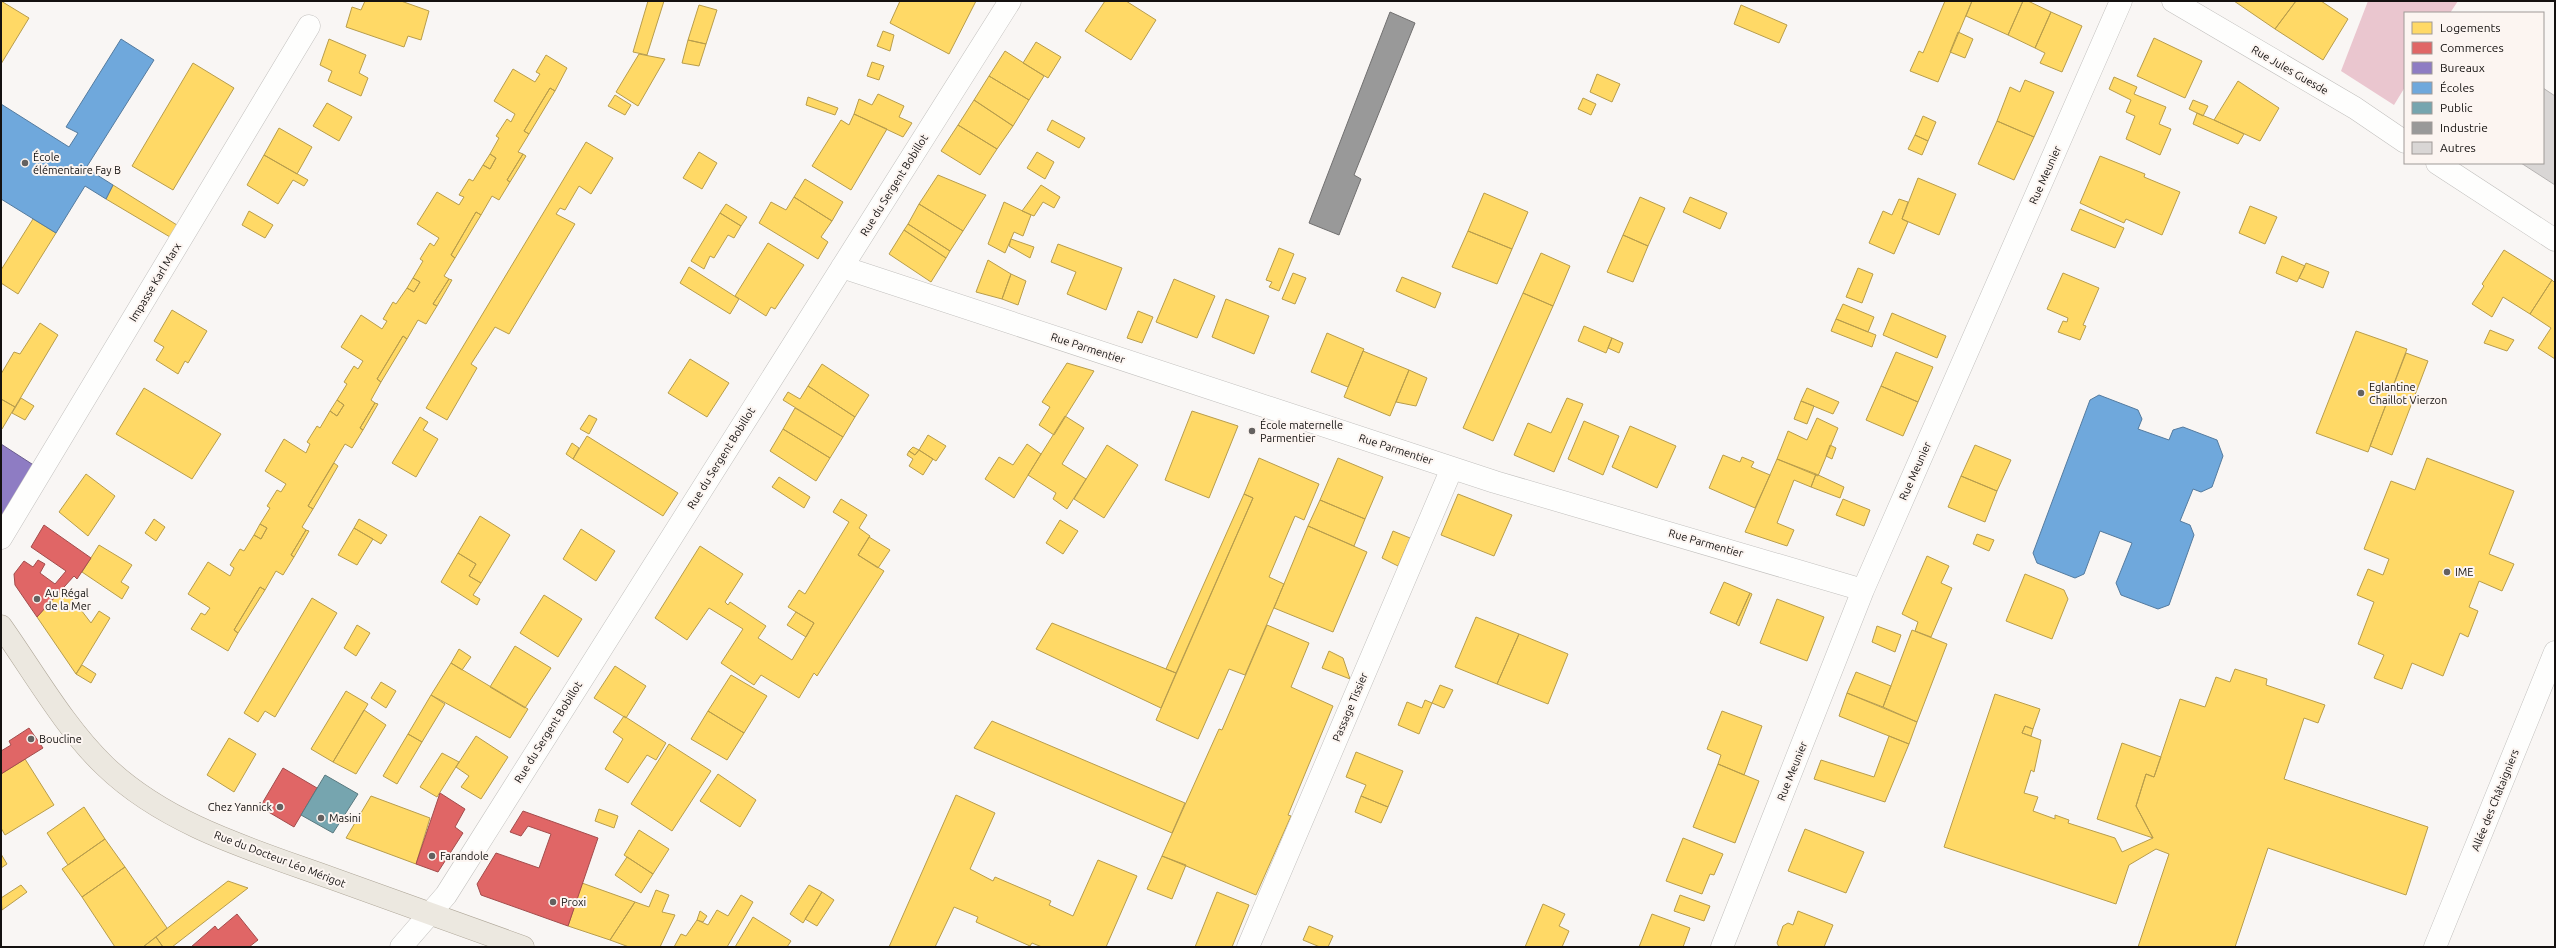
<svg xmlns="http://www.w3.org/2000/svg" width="2556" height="948" font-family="Ubuntu,sans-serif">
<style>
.forest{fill:#eac6cf}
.homes{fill:#ffd966;stroke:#b89d4c}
.shops{fill:#e06666;stroke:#a34c4c}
.offices{fill:#8e7cc3;stroke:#695c8d}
.schools{fill:#6fa8dc;stroke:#547b9f}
.public{fill:#76a5af;stroke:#59797f}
.industry{fill:#999;stroke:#717070}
.building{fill:#d9d6d5;stroke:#b7b4b3}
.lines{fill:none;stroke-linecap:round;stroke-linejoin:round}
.minor-casing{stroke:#c2c0be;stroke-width:23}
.primary-casing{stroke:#b0a89a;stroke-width:23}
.minor{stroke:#fefefd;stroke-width:22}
.primary{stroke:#ece8e0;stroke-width:22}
.poi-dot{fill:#646160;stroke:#fcf5f1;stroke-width:1.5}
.labels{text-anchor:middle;stroke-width:4;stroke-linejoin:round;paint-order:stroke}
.street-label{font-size:11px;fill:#141110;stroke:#fcf5f1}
.poi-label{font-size:11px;fill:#141110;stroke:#fcf5f1;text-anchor:start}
</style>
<rect width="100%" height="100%" fill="#f9f6f4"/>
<path class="forest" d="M2368,1H2458L2450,13H2405V87L2394,105L2341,71Z"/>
<path class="homes" d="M1,1L29,18L1,64Z
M365,1H401L429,11L421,40L408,36L404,47L346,27L352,7L361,10Z
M648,1H664L647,55L633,52Z
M900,1H976L949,54L890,23Z
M1105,1H1126L1156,20L1131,60L1085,31Z
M1945,1H1972L1938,82L1910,71L1919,51L1923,53Z
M1972,1H2023L2008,35L1966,16Z
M2023,1H2028L2051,12L2035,48L2008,35Z
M2234,1H2296L2275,29Z
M2296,1H2321L2348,19L2323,60L2275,29Z
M699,5L717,10L706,44L688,40Z
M1741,5L1787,25L1779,43L1734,24Z
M2051,12L2082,26L2062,72L2040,63L2045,53L2035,48Z
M883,31L894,35L890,51L877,46Z
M1958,32L1973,39L1965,58L1950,52Z
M2154,38L2202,61L2185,98L2137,76Z
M329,39L366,55L359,73L368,78L361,96L328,81L332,71L320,65Z
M688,40L706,44L699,66L682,63Z
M1036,42L1061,57L1048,78L1023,63Z
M1005,51L1044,76L1029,100L989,76Z
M639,54L665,59L638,106L616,92Z
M546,55L567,68L555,91L550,88L524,131L529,134L518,152L523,154L507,180L510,182L499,200L492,196L481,215L476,212L451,255L455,258L444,276L449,279L433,304L437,306L426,324L418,320L407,339L403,336L377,379L381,382L371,400L375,403L360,428L363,430L352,448L345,444L308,506L313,509L302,527L306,530L291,555L294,557L283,575L276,571L265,590L260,587L234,630L238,633L228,651L191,629L201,613L205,615L210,608L188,594L208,562L230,576L234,568L230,565L240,549L244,551L254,535L261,539L267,528L260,524L270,508L267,506L277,490L281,492L286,484L265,471L284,439L306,453L310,444L307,442L317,426L320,428L330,411L337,416L344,405L337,400L347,384L344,382L354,366L358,369L363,361L341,347L361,315L382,329L387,321L383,319L393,302L396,304L407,288L414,292L420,282L413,278L423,261L420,259L430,243L434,246L439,238L417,224L437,192L459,205L464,197L459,195L469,179L473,181L483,165L490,169L496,158L490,154L499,138L496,136L507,119L511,122L515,114L494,101L513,69L535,82L540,74L536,72Z
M872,62L884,66L879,80L867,76Z
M193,63L234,88L173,190L132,166Z
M1597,74L1620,84L1612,102L1590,92Z
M989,76L1029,100L1013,126L974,100Z
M2114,77L2137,87L2134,94L2166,107L2159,124L2171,129L2160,155L2126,139L2135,116L2126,112L2131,100L2109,89Z
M2025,80L2054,92L2034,137L1997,121L2010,87L2020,92Z
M2238,81L2279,108L2260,141L2214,120Z
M550,88L555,91L529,134L524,131Z
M878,94L904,106L899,117L912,123L903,137L854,114L859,99L872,105Z
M615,95L631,105L625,115L608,106Z
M808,97L838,108L835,115L806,105Z
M1583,98L1596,104L1591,115L1578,109Z
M974,100L1013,126L997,149L958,125Z
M2193,100L2208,106L2203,116L2189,109Z
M327,103L352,117L339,141L313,126Z
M2197,113L2214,120L2244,134L2238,144L2193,124Z
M854,114L887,129L851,190L812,166L841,120L849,125Z
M1923,116L1936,122L1928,141L1915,135Z
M1052,120L1085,138L1079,148L1047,130Z
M1997,121L2034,137L2014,180L1978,164Z
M958,125L997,149L980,175L941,151Z
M279,128L312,147L297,174L264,155Z
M1915,135L1928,141L1922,155L1908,149Z
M586,142L613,158L591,194L579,186L565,210L560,208L556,214L575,224L509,334L495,327L471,364L477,368L447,420L426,408Z
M699,152L717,163L702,189L683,178Z
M1037,152L1054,162L1045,179L1027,168Z
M490,154L496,158L490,169L483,165Z
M523,154L526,156L510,182L507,180Z
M264,155L308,180L304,186L293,180L278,204L247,185Z
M2100,156L2145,174L2144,177L2180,192L2162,235L2126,219L2124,223L2080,203Z
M938,175L986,195L963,231L919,204Z
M1918,178L1956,194L1939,235L1902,219Z
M805,179L843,202L832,221L794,197Z
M113,185L177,225L170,237L106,199Z
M1041,185L1060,197L1054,208L1043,202L1034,216L1022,211Z
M1484,193L1528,212L1512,249L1468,231Z
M794,197L832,221L821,237L828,242L818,259L759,223L771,202L786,210Z
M1640,197L1665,208L1648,246L1623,235Z
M1690,197L1727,213L1720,229L1683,212Z
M1899,199L1908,202L1902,219L1908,222L1894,254L1869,243L1883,211L1892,215Z
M1004,202L1031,215L1023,236L1014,232L1005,253L988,244Z
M726,204L747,217L741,226L720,213Z
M919,204L963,231L950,251L908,224Z
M2250,206L2277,217L2265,244L2239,233Z
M2080,209L2124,228L2115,248L2071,230Z
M249,211L273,225L265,238L242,225Z
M476,212L481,215L455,258L451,255Z
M720,213L741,226L734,238L728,235L714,258L710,256L704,269L691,261Z
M33,219L56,233L18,294L1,283V270Z
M908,224L950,251L946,258L904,230Z
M904,230L946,258L931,282L889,254Z
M1468,231L1512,249L1497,284L1452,267Z
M1623,235L1648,246L1633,282L1607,272Z
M1011,239L1034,247L1030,258L1009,246Z
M768,243L804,265L775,309L771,307L766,316L735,296Z
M1058,244L1122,268L1106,310L1067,294L1076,272L1051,262Z
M1279,248L1294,254L1279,291L1269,287L1272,282L1266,280Z
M2504,250L2552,280L2530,314L2503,297L2492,317L2472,304L2484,286L2482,284Z
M1541,253L1570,266L1553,306L1523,293Z
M2282,256L2305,266L2297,282L2276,273Z
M988,260L1011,274L1002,299L976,292Z
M2306,263L2329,272L2323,288L2299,278Z
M689,267L739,299L730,314L680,283Z
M1858,268L1873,274L1862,303L1846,297Z
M1293,273L1306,278L1295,304L1282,299Z
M2063,273L2099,288L2083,325L2086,326L2080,340L2058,332L2063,321L2067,322L2068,318L2047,309Z
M1011,274L1026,281L1018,305L1002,299Z
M1402,277L1441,293L1435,308L1396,291Z
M413,278L420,282L414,292L407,288Z
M449,279L452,280L437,306L433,304Z
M1174,279L1215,296L1197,338L1156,322Z
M2552,280L2555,283V359L2538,348L2551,328L2530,314Z
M1523,293L1553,306L1493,441L1463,428Z
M1226,299L1269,316L1254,354L1212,337Z
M1843,304L1874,317L1868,332L1836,319Z
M172,310L207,331L188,363L185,361L178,374L156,360L164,347L154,341Z
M1138,311L1153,317L1142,343L1127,338Z
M1892,313L1946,336L1937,358L1883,335Z
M1836,319L1876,335L1872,347L1831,331Z
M40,323L58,335L15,407L1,399V374L14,352L20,354Z
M1584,326L1612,338L1606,353L1578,341Z
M2490,330L2514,340L2507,351L2484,343Z
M2356,331L2407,349L2368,452L2316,433Z
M1327,333L1364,349L1348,387L1311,372Z
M403,336L407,339L381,382L377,379Z
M1612,338L1623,343L1619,353L1608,348Z
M1363,351L1409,370L1390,416L1344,397Z
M1896,352L1933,367L1918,402L1881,386Z
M2406,353L2428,361L2392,455L2370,446Z
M690,359L729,383L707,417L668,393Z
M1067,363L1094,371L1054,435L1039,425L1050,407L1042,402Z
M822,364L869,395L855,417L808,386Z
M1409,370L1427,378L1416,406L1396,402Z
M808,386L855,417L843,437L783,400L788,392L800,399Z
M1881,386L1918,402L1903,436L1866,420Z
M144,388L221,434L192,479L116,434Z
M1807,388L1839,402L1833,414L1801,401Z
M21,398L34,406L25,420L12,413Z
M1567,398L1583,404L1554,472L1514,455L1528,423L1551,433Z
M1,399L15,407L2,429L1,428Z
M337,400L344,405L337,416L330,411Z
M1801,401L1814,406L1807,424L1794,419Z
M375,403L378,404L363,430L360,428Z
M795,408L843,437L830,458L783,429Z
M1192,411L1238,426L1209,498L1165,480Z
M589,415L597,419L589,434L580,429Z
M1065,416L1084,428L1062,464L1086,479L1067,509L1053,499L1056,493L1028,475Z
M420,417L428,422L423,430L438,439L416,477L392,463Z
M1817,418L1838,428L1818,476L1777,459L1788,431L1807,440Z
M1584,421L1619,436L1603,475L1568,459Z
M1630,426L1676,446L1657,488L1612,467Z
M783,429L830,458L816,481L770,451Z
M928,435L946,446L936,461L919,450Z
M587,436L678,493L663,516L573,459Z
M572,443L579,448L573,459L566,454Z
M1027,444L1041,454L1014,498L985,479L999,457L1013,465Z
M1107,445L1138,465L1104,518L1074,499Z
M1830,445L1836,448L1832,459L1826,456Z
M1975,445L2011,460L1997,491L1961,476Z
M913,447L919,450L915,455L909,451Z
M919,450L933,459L923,475L909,466L913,459L907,455L909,451L915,455Z
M1723,455L1740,462L1742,457L1754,462L1751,467L1770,475L1755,508L1709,488Z
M1259,458L1319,484L1304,520L1295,516L1269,577L1284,584L1245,675L1229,669L1198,739L1156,720L1253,498L1244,494Z
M1338,458L1383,477L1365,519L1320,500Z
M2427,458L2514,491L2489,554L2514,564L2502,591L2479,581L2469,607L2478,611L2468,637L2460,633L2443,676L2412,663L2402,689L2374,678L2384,655L2358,644L2374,602L2357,595L2368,569L2383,575L2389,559L2364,549L2391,481L2415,490Z
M1777,459L1816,474L1811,487L1794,480L1777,523L1794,530L1787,546L1745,532Z
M334,463L338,466L313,509L308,506Z
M86,474L115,496L88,536L59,512Z
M1816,474L1844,487L1840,498L1811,487Z
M1961,476L1997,491L1985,522L1948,507Z
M779,477L810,497L804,508L772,487Z
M1244,494L1253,498L1176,673L1166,669Z
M1458,494L1512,515L1494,556L1441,535Z
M841,499L867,515L859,528L870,536L858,555L884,571L817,676L814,673L799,698L761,675L754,685L721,663L743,629L709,608L687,640L655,618L700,546L743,574L725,602L728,605L730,602L766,626L758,638L792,660L814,623L788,607L799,590L805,594L849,522L833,512Z
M1843,499L1870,510L1864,526L1836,515Z
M1320,500L1365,519L1354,546L1308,526Z
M480,516L510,535L481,583L469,576L476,564L458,553Z
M154,519L165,527L156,541L145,533Z
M359,519L387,535L381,544L354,528Z
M1060,520L1078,531L1063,554L1046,543Z
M260,524L267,528L261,539L254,535Z
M1308,526L1367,552L1333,632L1274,608Z
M354,528L373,539L357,565L338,555Z
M581,529L615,551L596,581L563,559Z
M306,530L309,531L294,557L291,555Z
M1393,531L1410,538L1398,566L1382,558Z
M1977,534L1994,540L1989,551L1973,544Z
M869,537L890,550L878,568L858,555Z
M99,545L132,565L121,582L129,587L122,599L82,572Z
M458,553L476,564L469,576L481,583L473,595L480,599L477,605L441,582Z
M1927,556L1949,566L1941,583L1952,588L1931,637L1915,631L1918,622L1902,614Z
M2025,574L2064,590L2068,599L2052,639L2006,621Z
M1724,582L1750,593L1736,624L1710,613Z
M260,587L265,590L238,633L234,630Z
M62,589L68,593L91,623L99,611L110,618L76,674L37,617Z
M1750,593L1752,594L1739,626L1736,624Z
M544,595L582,619L558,657L520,633Z
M312,598L337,613L275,717L265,711L258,722L244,713Z
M1777,599L1824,617L1807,661L1760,643Z
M796,612L814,623L806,637L787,625Z
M1476,617L1519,634L1497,684L1455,667Z
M1052,623L1176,673L1161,708L1036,649Z
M357,625L370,633L356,656L344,648Z
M1267,625L1309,643L1291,687L1333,706L1288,815L1291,816L1256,895L1162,856L1219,729L1222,730Z
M1877,626L1901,635L1895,652L1872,642Z
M1912,630L1947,644L1917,722L1883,707Z
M1519,634L1568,654L1548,704L1497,684Z
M515,646L551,668L525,708L490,687Z
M459,649L471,657L462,670L451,663Z
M1329,651L1343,658L1350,679L1322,668Z
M451,663L528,709L510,738L431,695Z
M82,665L96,674L91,683L76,674Z
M615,666L646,686L626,718L594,698Z
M2235,669L2267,679L2266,685L2325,705L2318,723L2304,718L2284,779L2428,827L2406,895L2268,848L2235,947H2138L2169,854L2156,849L2129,865L2116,904L1944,847L1995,694L2040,709L2033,729L2025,726L2022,733L2041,740L2034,772L2031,770L2024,793L2038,797L2033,811L2055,819V815L2069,820L2068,823L2115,838L2122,852L2153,838L2136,806L2146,774L2154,777L2180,699L2205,707L2216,677L2230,682Z
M1856,672L1891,686L1883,707L1847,693Z
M731,675L767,696L744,733L708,711Z
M381,682L396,691L386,708L371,698Z
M1440,685L1453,690L1444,708L1432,703Z
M346,691L368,704L333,762L311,749Z
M1847,693L1917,722L1909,744L1839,716Z
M431,695L445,704L422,742L408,734Z
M1425,700L1432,703L1419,734L1398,725L1407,702L1422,708Z
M364,710L386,725L356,774L333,762Z
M708,711L744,733L727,760L691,739Z
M1722,711L1762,726L1744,775L1718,764L1721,755L1707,749Z
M624,716L666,743L656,760L647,755L628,783L605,769L623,739L613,732Z
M992,721L1185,803L1172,833L974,748Z
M2025,726L2033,729L2031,736L2022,733Z
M408,734L422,742L397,784L383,776Z
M476,736L508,757L481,799L461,787L469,776L456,767Z
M1889,736L1909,744L1885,802L1814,779L1821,760L1874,777Z
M229,738L256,754L234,792L207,775Z
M2122,743L2161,757L2154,777L2146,774L2136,806L2153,838L2097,819Z
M669,744L711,771L672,831L631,804Z
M1356,752L1403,771L1388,807L1361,796L1366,785L1346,777Z
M442,753L459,762L437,797L420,787Z
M25,759L54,805L5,835L1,828V774Z
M1718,764L1759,781L1735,843L1693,827Z
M718,774L756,800L740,827L700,801Z
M956,795L995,813L970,869L993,881L995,877L1051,901L1049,905L1073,916L1098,860L1137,876L1106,947H1042L1032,943L1030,946L976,922L978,917L954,907L935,947H889Z
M371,796L430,818L416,864L346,838Z
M1361,796L1388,807L1381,823L1355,812Z
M84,807L105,839L68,865L47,833Z
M599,809L618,816L614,828L595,821Z
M1805,829L1864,852L1846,893L1788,871Z
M639,830L669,849L653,874L624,855Z
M1683,838L1723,854L1714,875L1710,874L1702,894L1666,881Z
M105,839L125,867L82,897L62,869Z
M1,854L7,864L1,868Z
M1162,856L1186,865L1172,899L1147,889Z
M627,857L653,874L641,893L615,875Z
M125,867L167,928L143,947H115L82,897Z
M228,881L248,888L172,947H163L156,937Z
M582,883L635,902L610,940L568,926Z
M21,885L27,892L2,910L1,898Z
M809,885L822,892L803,923L790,914Z
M656,890L669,895L662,912L675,915L660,947H629L610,940L635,902L649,907Z
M822,892L834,900L817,926L805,919Z
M1217,892L1249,905L1232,947H1195Z
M741,895L753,902L727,947H674L681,934L686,936L697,920L708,925L717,910L728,916Z
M1680,895L1710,906L1704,921L1674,911Z
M1543,904L1565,914L1559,926L1569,931L1562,947H1525Z
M700,911L707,916L703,922L697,920Z
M1798,911L1833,925L1824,947H1779L1777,943L1783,926L1788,923L1793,925Z
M1652,914L1690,928L1683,947H1639Z
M753,917L791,941L787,947H735Z
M1309,926L1333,936L1328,947H1320L1303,940Z
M156,937L163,947H143Z"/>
<path class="shops" d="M44,525L91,558L77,579L74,576L37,617L15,585L14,574L24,561L33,567L38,560L45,564L40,573L55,584L66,571L31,547Z
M29,728L43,748L1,774V751L11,745L9,741Z
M283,768L317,788L294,827L260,807Z
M440,793L465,809L455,827L463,833L438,872L416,864Z
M523,811L598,838L568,926L481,895L477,884L496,853L539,868L551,834L528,826L521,836L510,832Z
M237,914L258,940L249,947H191L215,926L218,930Z"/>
<path class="offices" d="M1,444L35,466L1,524Z"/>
<path class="schools" d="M121,39L154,60L86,168L113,185L106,199L85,186L56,233L1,199V104L69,147L78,133L66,127Z
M2099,395L2138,410L2142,419L2138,429L2169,440L2173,430L2183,427L2217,440L2223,456L2212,487L2201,492L2193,489L2180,521L2190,525L2194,535L2169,605L2158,609L2121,595L2116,583L2132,543L2100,531L2084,574L2075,578L2037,563L2033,553L2090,400Z"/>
<path class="public" d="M325,775L358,794L333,833L301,815Z"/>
<path class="industry" d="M1390,12L1415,23L1354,175L1361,179L1339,235L1309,223Z"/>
<path class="building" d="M2543,88L2555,96V185L2521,163H2543Z"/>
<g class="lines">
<defs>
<path id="minor" d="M2173,1L2355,108L2405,142
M2437,163L2555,240
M842,267L1495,482L1863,590
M1,538L309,26
M401,947L446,895L1010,1
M1248,947L1452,468
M1722,947L1863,590L2121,1
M2435,947L2555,652"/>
<path id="primary" d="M1,626C33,671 65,728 105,766C166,825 253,850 331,878C395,901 459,924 523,947"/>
</defs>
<use href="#minor" class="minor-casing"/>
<use href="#primary" class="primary-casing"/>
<use href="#minor" class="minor"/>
<use href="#primary" class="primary"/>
</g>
<g class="poi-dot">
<circle cx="25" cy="163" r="4"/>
<circle cx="2361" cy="393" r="4"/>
<circle cx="1252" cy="431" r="4"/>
<circle cx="2447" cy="572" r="4"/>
<circle cx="37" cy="599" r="4"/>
<circle cx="31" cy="739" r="4"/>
<circle cx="280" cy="807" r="4"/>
<circle cx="321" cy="818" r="4"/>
<circle cx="432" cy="856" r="4"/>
<circle cx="553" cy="902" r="4"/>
</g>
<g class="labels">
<g class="street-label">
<text transform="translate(2290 70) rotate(30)" y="4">Rue Jules Guesde</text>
<text transform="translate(2045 175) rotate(-66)" y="4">Rue Meunier</text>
<text transform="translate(894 185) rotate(-58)" y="4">Rue du Sergent Bobillot</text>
<text transform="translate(155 282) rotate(-59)" y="4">Impasse Karl Marx</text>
<text transform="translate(1088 348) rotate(18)" y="4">Rue Parmentier</text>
<text transform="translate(1396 449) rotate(18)" y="4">Rue Parmentier</text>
<text transform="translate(721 458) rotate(-58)" y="4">Rue du Sergent Bobillot</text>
<text transform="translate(1915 471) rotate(-66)" y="4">Rue Meunier</text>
<text transform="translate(1706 543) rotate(16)" y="4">Rue Parmentier</text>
<text transform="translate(1350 707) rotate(-67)" y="4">Passage Tissier</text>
<text transform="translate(548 732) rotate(-58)" y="4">Rue du Sergent Bobillot</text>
<text transform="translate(1792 771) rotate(-68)" y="4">Rue Meunier</text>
<text transform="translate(2495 800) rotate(-68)" y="4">Allée des Châtaigniers</text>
<text transform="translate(280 859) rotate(21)" y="4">Rue du Docteur Léo Mérigot</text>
</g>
<g class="poi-label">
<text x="33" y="161">École<tspan x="33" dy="13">élémentaire Fay B</tspan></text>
<text x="2369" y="391">Eglantine<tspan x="2369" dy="13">Chaillot Vierzon</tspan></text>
<text x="1260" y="429">École maternelle<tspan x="1260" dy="13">Parmentier</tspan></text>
<text x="2455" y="576">IME</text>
<text x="45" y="597">Au Régal<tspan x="45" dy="13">de la Mer</tspan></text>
<text x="39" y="743">Boucline</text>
<text x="272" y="811" text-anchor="end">Chez Yannick</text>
<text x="329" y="822">Masini</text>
<text x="440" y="860">Farandole</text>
<text x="561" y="906">Proxi</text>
</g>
</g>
<rect width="2556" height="948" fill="none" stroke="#141110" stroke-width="4"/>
<rect x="2404" y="12" width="140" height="152" fill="#fcf5f1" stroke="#9f9a97"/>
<rect x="2412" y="22" width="20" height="12" fill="#ffd966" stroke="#9f9a97"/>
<text x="2440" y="32" font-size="12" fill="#141110">Logements</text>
<rect x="2412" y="42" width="20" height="12" fill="#e06666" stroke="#9f9a97"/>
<text x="2440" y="52" font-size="12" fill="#141110">Commerces</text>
<rect x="2412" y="62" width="20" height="12" fill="#8e7cc3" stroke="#9f9a97"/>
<text x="2440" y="72" font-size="12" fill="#141110">Bureaux</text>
<rect x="2412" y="82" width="20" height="12" fill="#6fa8dc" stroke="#9f9a97"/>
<text x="2440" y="92" font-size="12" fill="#141110">Écoles</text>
<rect x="2412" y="102" width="20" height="12" fill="#76a5af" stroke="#9f9a97"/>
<text x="2440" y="112" font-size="12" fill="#141110">Public</text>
<rect x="2412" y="122" width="20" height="12" fill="#999999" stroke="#9f9a97"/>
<text x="2440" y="132" font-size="12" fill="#141110">Industrie</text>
<rect x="2412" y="142" width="20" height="12" fill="#d9d6d5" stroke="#9f9a97"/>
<text x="2440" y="152" font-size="12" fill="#141110">Autres</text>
</svg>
